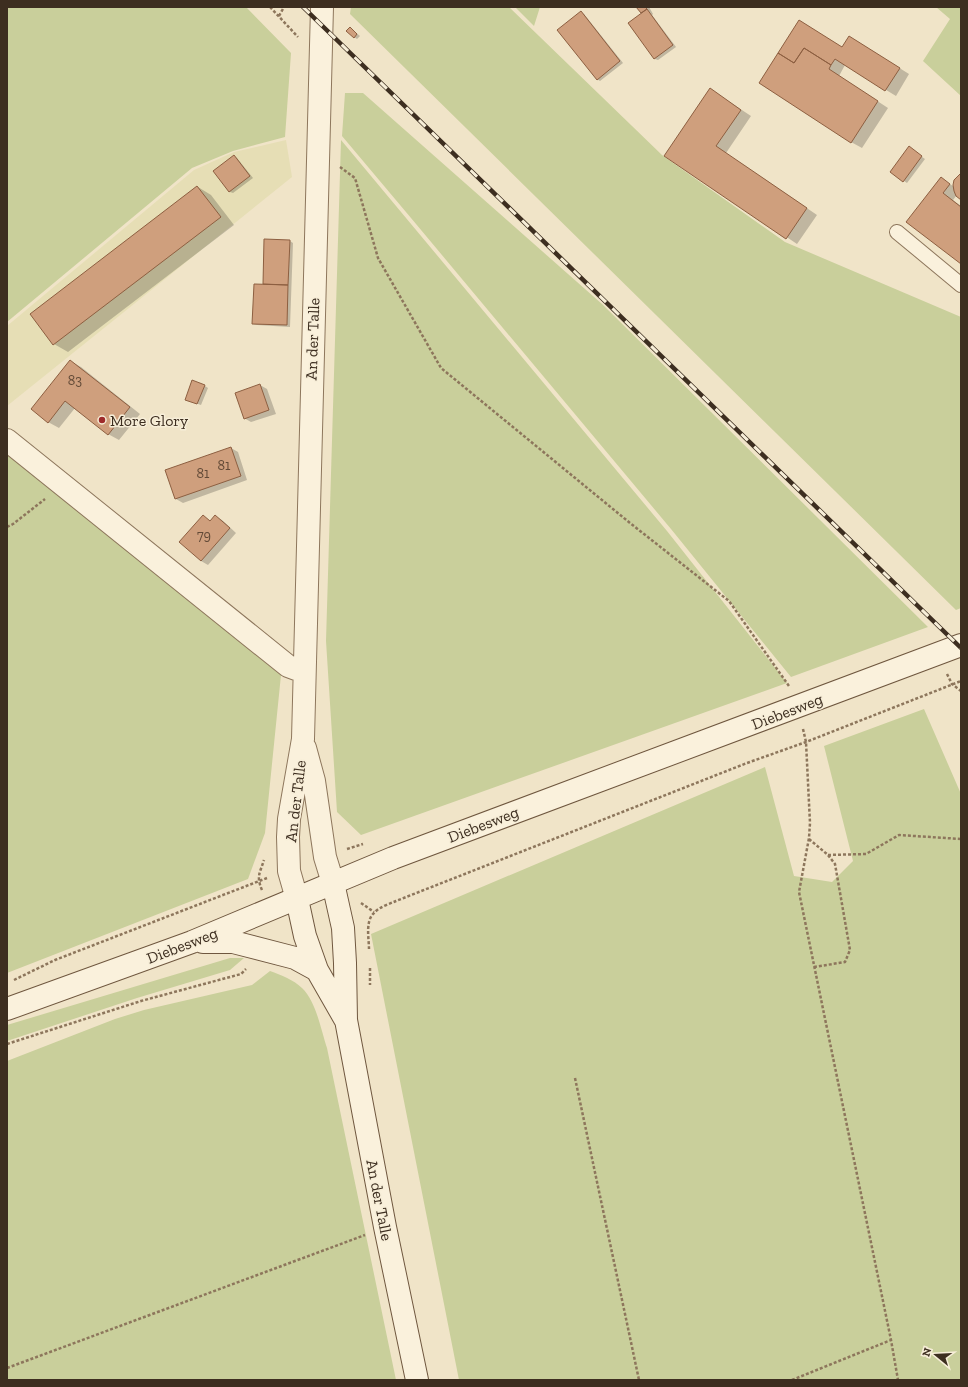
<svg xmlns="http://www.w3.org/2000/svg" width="968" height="1387" font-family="'Zilla Slab',serif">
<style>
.farmland{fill:#e6deb5}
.green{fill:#c9cf9b}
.shadow{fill:#0003}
.building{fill:#cf9f7d;stroke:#8d5f41}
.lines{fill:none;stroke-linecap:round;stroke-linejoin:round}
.lane-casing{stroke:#8d765c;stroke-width:16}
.street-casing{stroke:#8d765c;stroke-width:24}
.secondary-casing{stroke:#6f573f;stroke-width:24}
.path{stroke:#8d765c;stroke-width:2.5;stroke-dasharray:3 2;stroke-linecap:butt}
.lane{stroke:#faf1dc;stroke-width:14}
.street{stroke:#faf1dc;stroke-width:22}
.secondary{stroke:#faf1dc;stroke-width:22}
.rail-casing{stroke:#3d2e20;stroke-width:4.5}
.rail{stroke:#f7eed8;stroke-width:3;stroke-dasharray:9;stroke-linecap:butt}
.poi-dot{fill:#9e2a2b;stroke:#f7eed8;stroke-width:1.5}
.labels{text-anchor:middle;stroke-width:3;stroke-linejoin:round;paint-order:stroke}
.number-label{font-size:14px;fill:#624a37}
.street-label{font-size:16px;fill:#3d2e20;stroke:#f7eed8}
.poi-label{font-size:16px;fill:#3d2e20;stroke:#f7eed8;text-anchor:start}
</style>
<rect width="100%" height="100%" fill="#f0e4c8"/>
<path class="farmland" d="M286,140L292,177L7,406V326L194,170L234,152Z"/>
<path class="green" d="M7,7H246L291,53L285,137L233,151L192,168L7,322Z
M351,7H509L662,155L785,242L961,317V608L956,610L350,14Z
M515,7H540L534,26Z
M936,7H961V96L923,61L950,19Z
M345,93H363L602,304L928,627L791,677L671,529L411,218L342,136Z
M341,140L667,531L787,683L361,835L337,812L326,641Z
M7,454L281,675L265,833L248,879L7,973Z
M924,709L961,794V1380H459L371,934L765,767L794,876L832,882L853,861L824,746Z
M230,958H244L230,970L137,998L7,1041V1025Z
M270,971C281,975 294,980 302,988C316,1001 321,1030 327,1048L396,1380H7V1061L115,1019L144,1010L252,985Z"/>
<path class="shadow" d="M638,7H649L653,14L652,15L676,47L658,60L655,59L629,24L642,13Z
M581,13L584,14L623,63L600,81L597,79Z
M809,27L842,48L850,37L909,74L896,96L845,65L839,76L888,108L862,148L851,142Z
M350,28L360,36L357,39L354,37Z
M710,89L751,116L726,153L817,215L797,244L665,155Z
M912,150L925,159L907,183L891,172Z
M234,156L237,158L253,178L233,193L230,192L214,171Z
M961,174V198L957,195L953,200L961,206V263L908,222L941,179L953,186L955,180Z
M198,187L211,195L234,225L68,352L54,344L31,314Z
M265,240L290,241L293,243L290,327L257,325L253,324L263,285Z
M70,361L81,367L140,414L119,440L108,434L75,408L59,428L48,422Z
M260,385L267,389L276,414L251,422L244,418Z
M205,386L208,388L201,405L189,401Z
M231,448L238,452L247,480L183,503L176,499Z
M203,516L211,521L215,516L222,520L236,533L208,565L201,561Z"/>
<path class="building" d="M636,7H645L647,9L641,13Z
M647,9L673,45L654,59L628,23Z
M581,11L620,61L597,80L557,30Z
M799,20L842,47L849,36L900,68L885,91L835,59L831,65L804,48L794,63L778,53Z
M350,27L357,34L354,38L346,31Z
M804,48L831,65L829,69L878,101L851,143L759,83L778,53L794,63Z
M710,88L741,110L716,146L807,208L786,239L664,156Z
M909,146L922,156L903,182L890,172Z
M234,155L250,176L229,192L213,171Z
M961,173V200L956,196L954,191L953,185L954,180Z
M941,177L950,184L943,193L961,207V264L906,222Z
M197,186L221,217L53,345L30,314Z
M264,239L290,240L288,285L263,284Z
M254,284L288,285L287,325L252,324Z
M70,360L130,407L108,435L65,401L48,423L31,409Z
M192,380L205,385L197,404L185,400Z
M260,384L269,410L244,419L235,393Z
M231,447L241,476L175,499L165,470Z
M203,515L210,521L215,515L230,528L201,561L179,542Z"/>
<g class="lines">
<defs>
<path id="lane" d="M897,232L961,285"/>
<path id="street" d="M7,440L288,666L304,672
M305,748L314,781L325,857L333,883
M297,899L289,871L288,837L289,819L303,739L322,7"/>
<path id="secondary" d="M333,883L343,928L345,963L346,1020L385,1227L417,1380
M297,899L305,936L317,970L345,1019
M203,942H233L295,958L317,970
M7,1009L192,942L393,858L961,645"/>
</defs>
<use href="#lane" class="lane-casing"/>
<use href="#street" class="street-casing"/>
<use href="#secondary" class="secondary-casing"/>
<path class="path" d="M270,7L298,37
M279,16L284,7
M340,167L355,178L378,258L441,368L630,523L729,601L789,686
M7,527L13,524L45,499
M947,674L952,684L961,691
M803,729L806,742L810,823L809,838L799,892L891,1340L898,1380
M809,839L828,855L835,864L850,950L845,962L814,967
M347,849L363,844
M828,855L866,854L899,835L961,839
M262,890C256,876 260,873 264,860
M361,903L374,912
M369,949C369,939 365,921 374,913C379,907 389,904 396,901L747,763L806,742L961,681
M370,968V985
M14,980L55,960L267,878
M7,1044L141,1001L241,974L246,969
M575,1078L639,1380
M7,1368L365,1235
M792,1380L891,1340"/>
<use href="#lane" class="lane"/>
<use href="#street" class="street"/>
<use href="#secondary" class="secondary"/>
<defs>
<path id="rail" d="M303,7L961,648"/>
</defs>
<use href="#rail" class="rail-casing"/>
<use href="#rail" class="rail"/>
</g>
<circle class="poi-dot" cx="102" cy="420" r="4"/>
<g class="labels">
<g class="number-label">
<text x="75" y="385">83</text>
<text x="224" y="470">81</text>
<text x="203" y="478">81</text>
<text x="204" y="540">79</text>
</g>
<g class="street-label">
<text transform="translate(312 339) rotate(-88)" y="6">An der Talle</text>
<text transform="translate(787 711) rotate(-21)" y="6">Diebesweg</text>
<text transform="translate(295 801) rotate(-83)" y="6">An der Talle</text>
<text transform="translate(483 824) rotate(-21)" y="6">Diebesweg</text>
<text transform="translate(182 945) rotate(-21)" y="6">Diebesweg</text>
<text transform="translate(380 1200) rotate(79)" y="6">An der Talle</text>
</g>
<g class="poi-label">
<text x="110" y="426">More Glory</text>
</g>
</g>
<rect width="968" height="1387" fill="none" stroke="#3d2e20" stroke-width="16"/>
<g transform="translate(936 1355) rotate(288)" stroke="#f7eed8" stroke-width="3" paint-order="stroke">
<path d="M0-3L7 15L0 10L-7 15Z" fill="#3d2e20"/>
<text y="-6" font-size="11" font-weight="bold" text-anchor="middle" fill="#3d2e20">N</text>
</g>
</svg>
